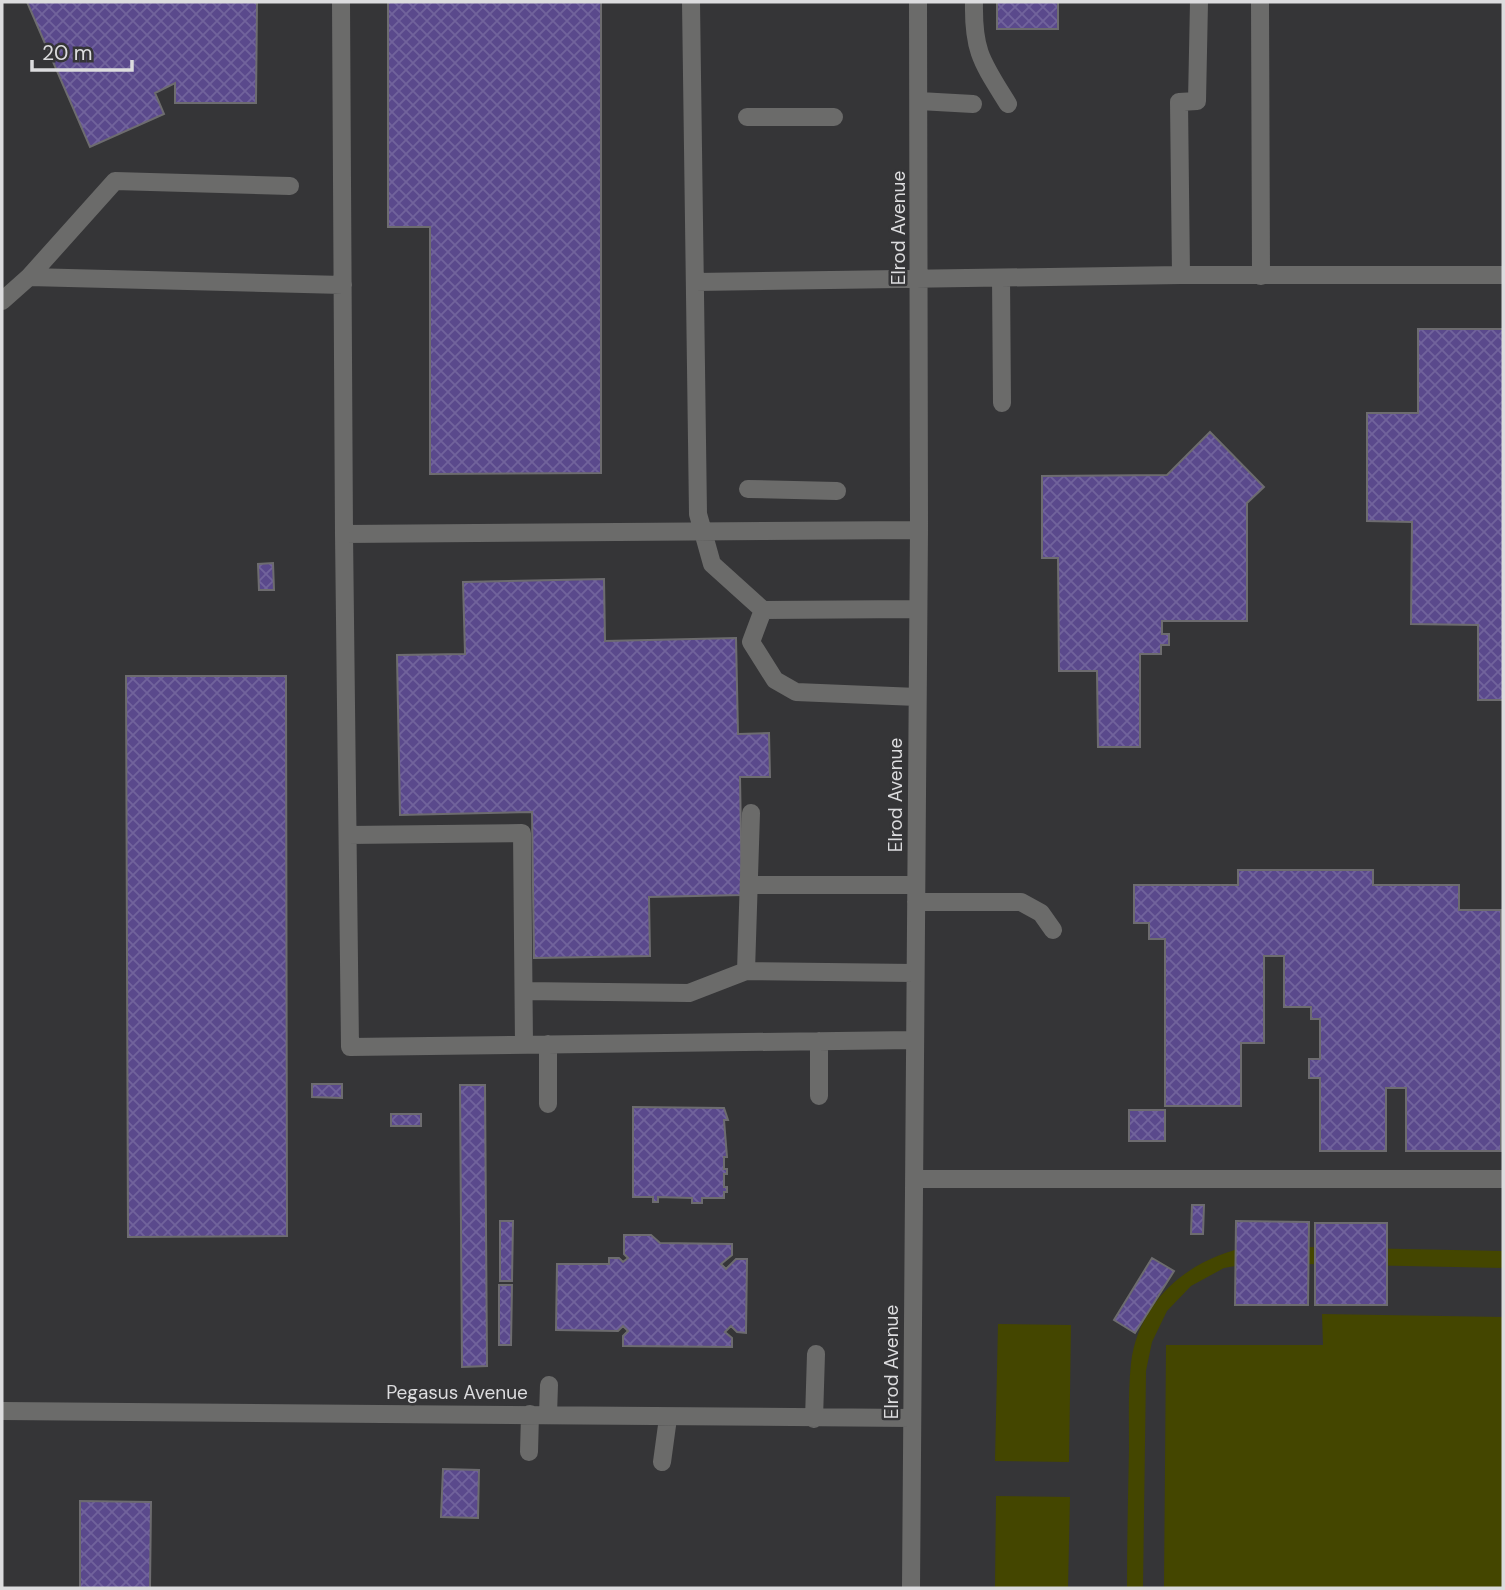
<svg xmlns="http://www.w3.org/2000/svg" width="1505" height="1590" font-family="'DM Sans',sans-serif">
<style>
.pitch{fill:#444600}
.building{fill:url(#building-cross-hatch);stroke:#6d6c6f;stroke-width:2}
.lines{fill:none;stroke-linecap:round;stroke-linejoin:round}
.minor{stroke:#6b6b6a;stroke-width:18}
.labels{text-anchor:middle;stroke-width:5;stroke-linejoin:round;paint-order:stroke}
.street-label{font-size:19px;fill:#dcdcde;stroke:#353537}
</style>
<defs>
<pattern id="building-cross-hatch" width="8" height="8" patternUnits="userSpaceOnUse" patternTransform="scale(1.75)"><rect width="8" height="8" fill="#5a498c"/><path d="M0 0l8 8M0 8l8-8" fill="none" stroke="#71639c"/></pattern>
</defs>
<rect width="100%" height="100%" fill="#353537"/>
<path class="pitch" d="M1252,1246L1503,1251V1268L1252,1263L1224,1268L1191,1286L1167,1311L1152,1342L1146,1371L1143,1588H1127C1127,1542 1128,1495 1129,1449C1129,1421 1128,1391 1131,1363C1139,1299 1191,1257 1252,1246Z
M1322,1314L1503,1317V1588H1440L1436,1586L1435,1588H1164L1166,1345H1323Z
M998,1324L1071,1325L1069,1462L995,1461Z
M996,1496L1070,1497L1068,1588H995Z"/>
<path class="building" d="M27,2H257L256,103H175V83L155,93L164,114L90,147Z
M388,2H601V473L430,474V227H388Z
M997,2H1058V29H997Z
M1418,329H1503V700H1478V625L1411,624L1412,522L1367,521V413H1418Z
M1210,432L1264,487L1247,503V621H1162V634H1169V645H1161V654H1140V747H1098L1097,671H1059L1058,558H1042V476L1167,475Z
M273,563L274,590H259L258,564Z
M604,579L605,641L736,638L738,734L769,733L770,777H740L742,895L649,897L650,956L534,958L532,812L400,815L397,655L465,654L463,582Z
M126,676H286L287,1236L128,1237Z
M1238,870H1373V885H1459V910H1501V1151H1406V1088H1386V1151H1320V1078H1309V1059H1320V1019H1311V1007H1284V956H1264V1043H1241V1106H1165V939H1149V923H1134V885H1238Z
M312,1084H342V1098L312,1097Z
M460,1085H485L487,1366L462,1367Z
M633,1107L724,1108L728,1120H724L727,1157H724V1169H727V1174H724V1187H727V1192H724V1198H702V1203H692V1198L658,1197V1202H653V1197H633Z
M1129,1110H1165V1141H1129Z
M391,1114H421V1126H391Z
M1192,1205H1204L1203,1234H1191Z
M500,1221H513L512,1281H500Z
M1236,1221L1309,1222L1308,1305H1235Z
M1315,1223H1387V1305H1315Z
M624,1235H651L660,1243L732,1244V1255L721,1264L726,1269L736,1259H747L746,1333L737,1332L731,1326L725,1332L732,1338V1347L623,1346V1336L628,1331L623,1326L618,1331L556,1330L557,1264H609V1258H619L623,1262L628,1258L624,1254Z
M1152,1258L1174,1271L1135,1333L1114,1320Z
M499,1285H512L511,1345H499Z
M443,1469L479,1470L478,1518L441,1517Z
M80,1501L151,1502L150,1588H80Z"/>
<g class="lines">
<path class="minor" d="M341,2L344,534L919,530
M691,2L698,514L712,564L763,610L917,609
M974,2C973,52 982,62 1008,104
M1260,2L1261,276
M919,101L973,104
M747,117H834
M1181,275L1179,102L1197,101L1199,2
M29,277L343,285
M1001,278L1002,403
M695,282L1181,275H1503
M2,301L29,277L115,181L290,186
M748,489L837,491
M344,534L350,1047L913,1040
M763,610L751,642L775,680L796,692L917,697
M348,835L522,833L524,1044
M749,885H916
M916,902H1021L1041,913L1053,930
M746,971L751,813
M524,991L689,993L746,971L914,973
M548,1044V1104
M819,1096V1041
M914,1179H1503
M2,1411L911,1418
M548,1415L549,1385
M814,1419L816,1354
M529,1452L530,1414
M662,1462L668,1418
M911,1588L919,530L918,2"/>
</g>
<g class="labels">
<g class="street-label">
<text transform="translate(898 228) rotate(-90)" y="7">Elrod Avenue</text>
<text transform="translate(895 795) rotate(-90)" y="7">Elrod Avenue</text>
<text transform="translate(891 1362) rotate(-90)" y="7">Elrod Avenue</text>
<text x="457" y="1399">Pegasus Avenue</text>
</g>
</g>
<rect width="1505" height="1590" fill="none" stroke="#dcdcde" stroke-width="7"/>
<path d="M32 60v10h100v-10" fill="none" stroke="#dcdcde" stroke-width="3.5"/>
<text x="42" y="60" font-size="21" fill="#dcdcde" stroke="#353537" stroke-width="5" paint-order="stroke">20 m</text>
</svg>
